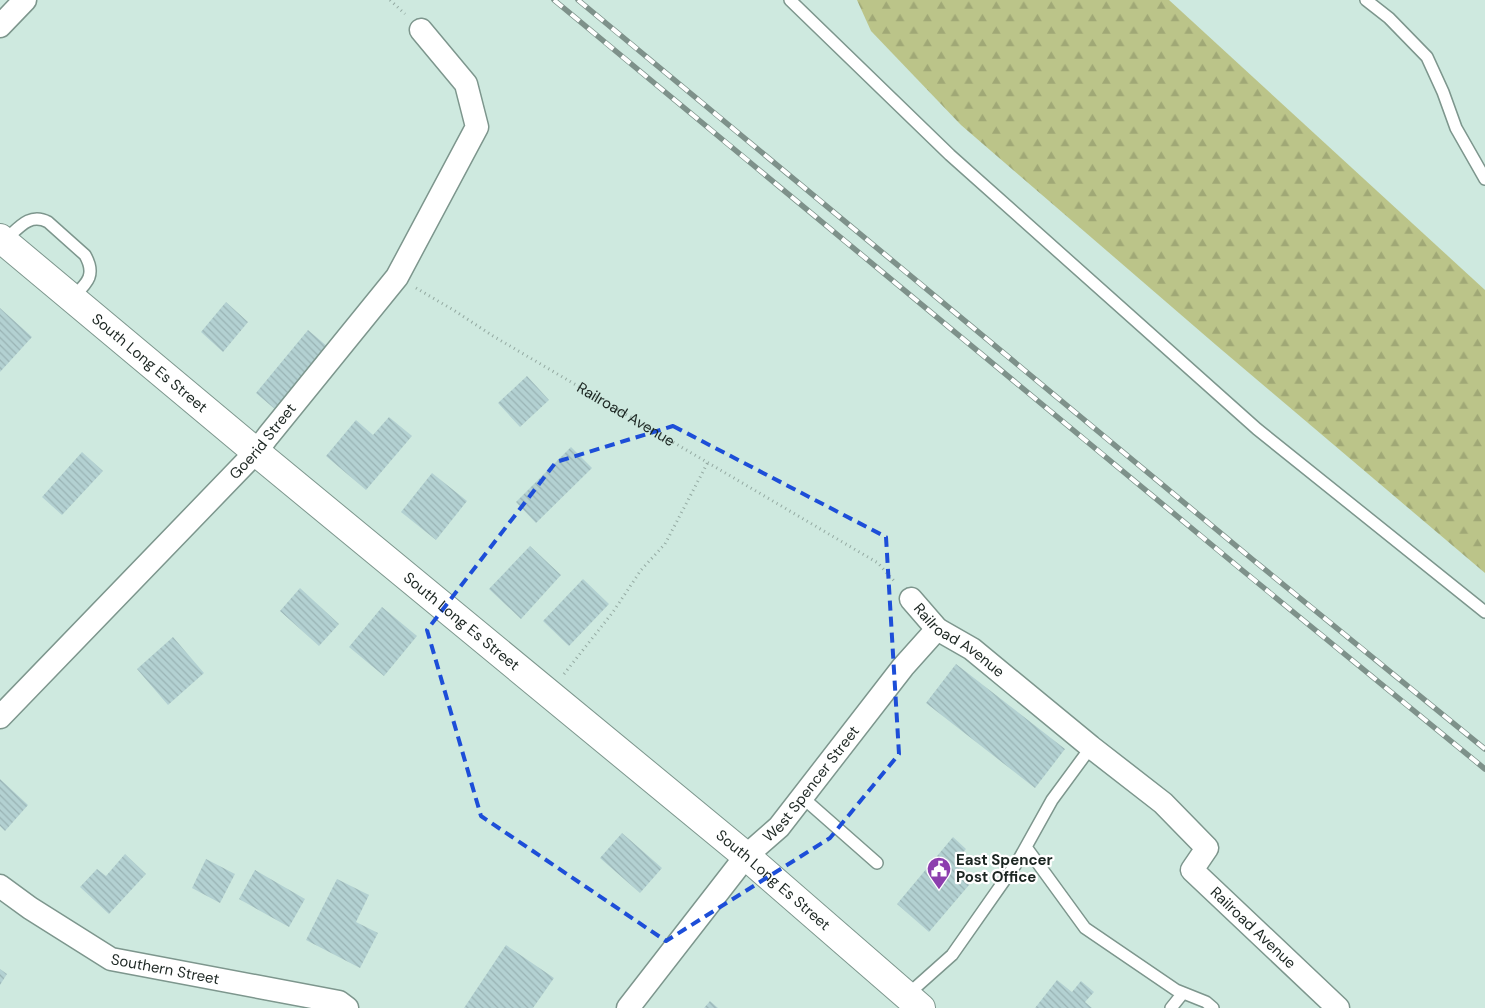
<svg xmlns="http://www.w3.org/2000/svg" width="1485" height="1008" font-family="'DM Sans',sans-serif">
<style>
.forest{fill:url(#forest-firs)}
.building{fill:url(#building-back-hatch)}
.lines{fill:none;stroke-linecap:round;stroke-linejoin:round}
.lane-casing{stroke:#7d968d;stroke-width:14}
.street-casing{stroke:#7d968d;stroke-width:25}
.secondary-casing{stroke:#7d968d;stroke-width:30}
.path{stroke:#94aaa2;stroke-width:3;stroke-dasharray:1 4;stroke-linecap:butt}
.lane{stroke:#fff;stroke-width:11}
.street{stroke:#fff;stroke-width:22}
.secondary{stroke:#fff;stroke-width:28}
.rail-casing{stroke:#7e918a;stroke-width:5.5}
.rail{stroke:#fff;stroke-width:4;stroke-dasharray:11;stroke-linecap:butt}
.marked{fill:none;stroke:#1d4ed8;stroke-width:4;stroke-dasharray:10 6;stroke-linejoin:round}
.labels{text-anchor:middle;stroke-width:4.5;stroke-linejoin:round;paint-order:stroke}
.street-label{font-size:15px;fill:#1c2622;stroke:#fff}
.poi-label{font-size:15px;font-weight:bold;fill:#1c2622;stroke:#fff;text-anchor:start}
</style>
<defs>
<pattern id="forest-firs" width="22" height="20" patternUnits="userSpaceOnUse" patternTransform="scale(1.25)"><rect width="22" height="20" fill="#bbc489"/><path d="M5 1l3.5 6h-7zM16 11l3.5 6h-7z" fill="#a0a876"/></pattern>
<pattern id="building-back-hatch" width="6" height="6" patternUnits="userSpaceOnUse" patternTransform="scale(1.25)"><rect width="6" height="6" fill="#b3d1d2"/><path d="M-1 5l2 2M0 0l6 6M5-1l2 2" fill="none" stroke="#99b3b4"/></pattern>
</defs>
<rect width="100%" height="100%" fill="#cee9df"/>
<path class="forest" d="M857,0H1169L1485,290V573L1216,345L961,125L871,31Z"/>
<path class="building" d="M226,302L248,322L223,352L201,332Z
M0,308L32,337L0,372Z
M308,330L328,347L276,410L256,393Z
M527,376L549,400L520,427L498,403Z
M389,417L412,436L366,490L326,456L356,420L373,435Z
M571,447L592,468L536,523L516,502Z
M82,452L103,471L62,515L42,497Z
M432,473L467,501L436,540L401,512Z
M530,546L561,575L521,619L489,589Z
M583,579L609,604L569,646L543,621Z
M300,588L339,624L319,646L280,611Z
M382,607L417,636L384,676L349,647Z
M173,637L204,673L168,705L137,669Z
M956,664L1065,749L1035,788L926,703Z
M0,779L28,805L5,831L0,826Z
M622,833L662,868L640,893L600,858Z
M953,837L966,849L955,862L975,878L929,932L897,904Z
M125,854L146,874L109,914L80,887L97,869L106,876Z
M206,859L235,874L220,903L192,888Z
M255,870L305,899L289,927L239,899Z
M337,879L369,895L356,922L378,933L360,968L306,940Z
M506,945L554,978L533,1008H464Z
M0,969L7,974L0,985Z
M1057,980L1072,992L1081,981L1094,992L1085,1002L1092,1008H1035Z
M710,1001L718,1008H704Z"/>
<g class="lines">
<defs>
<path id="lane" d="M790,0L950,155L1257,429L1485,612
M1366,0L1389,18L1427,57L1443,92L1456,128L1485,179
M4,241C18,229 29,212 48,222L85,255C97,276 86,284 72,298
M802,797L877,863
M1026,847L1085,928L1176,990L1206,1002L1213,1008
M906,996L952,955L1018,861L1052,800L1091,747
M1171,1008L1183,993"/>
<g id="street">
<path d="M0,26L25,0"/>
<path id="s2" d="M911,599L937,629L972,649L1091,747L1163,803L1207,848L1192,870L1338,1008"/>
<path id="s3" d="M0,717L256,452L268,436L397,277L477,127L466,84L421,30"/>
<path id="s4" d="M0,886L30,908L111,959L339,1002L347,1008"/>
<path id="s5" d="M628,1008L746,856L779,827L903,667L937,629"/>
</g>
<g id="secondary">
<path id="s6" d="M0,238L256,452L746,856L921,1008"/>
</g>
</defs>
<use href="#lane" class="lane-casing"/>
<use href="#street" class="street-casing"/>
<use href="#secondary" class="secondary-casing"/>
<g class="path">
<path d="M390,0L405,14"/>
<path id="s1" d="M416,288L455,311L493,336L878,563L895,582"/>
<path d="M564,674L613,612L641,570L665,544L708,462"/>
</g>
<use href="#lane" class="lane"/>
<use href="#street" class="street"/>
<use href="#secondary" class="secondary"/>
<defs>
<path id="rail" d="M554,0L1242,570L1485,769
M578,0L1252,559L1485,749"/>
</defs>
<use href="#rail" class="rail-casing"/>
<use href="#rail" class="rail"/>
</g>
<path class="marked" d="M673,426L886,537L899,754L830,838L666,941L481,816L427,630L556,462Z"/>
<defs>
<symbol id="civic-pin" viewBox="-11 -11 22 30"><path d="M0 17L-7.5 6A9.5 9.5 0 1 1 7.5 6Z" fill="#8c3eae" stroke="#fff"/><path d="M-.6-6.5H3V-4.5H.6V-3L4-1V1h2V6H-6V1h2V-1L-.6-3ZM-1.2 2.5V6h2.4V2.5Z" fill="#fff"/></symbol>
</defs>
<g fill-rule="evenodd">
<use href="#civic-pin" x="925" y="855" width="28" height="38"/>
</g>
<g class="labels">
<g class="street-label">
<text dy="5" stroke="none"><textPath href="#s6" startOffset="195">South Long Es Street</textPath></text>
<text dy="5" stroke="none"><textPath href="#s1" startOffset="245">Railroad Avenue</textPath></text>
<text dy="5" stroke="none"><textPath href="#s3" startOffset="381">Goerid Street</textPath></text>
<text dy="5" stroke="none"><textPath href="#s6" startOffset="600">South Long Es Street</textPath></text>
<text dy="5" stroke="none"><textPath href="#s2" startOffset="64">Railroad Avenue</textPath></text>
<text dy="5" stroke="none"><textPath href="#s5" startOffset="290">West Spencer Street</textPath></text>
<text dy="5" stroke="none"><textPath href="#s6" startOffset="1005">South Long Es Street</textPath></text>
<text dy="5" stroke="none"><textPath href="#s2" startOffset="499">Railroad Avenue</textPath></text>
<text dy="5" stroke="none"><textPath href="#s4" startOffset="188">Southern Street</textPath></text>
</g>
<g class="poi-label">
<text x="956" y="865">East Spencer<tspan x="956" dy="17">Post Office</tspan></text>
</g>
</g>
</svg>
